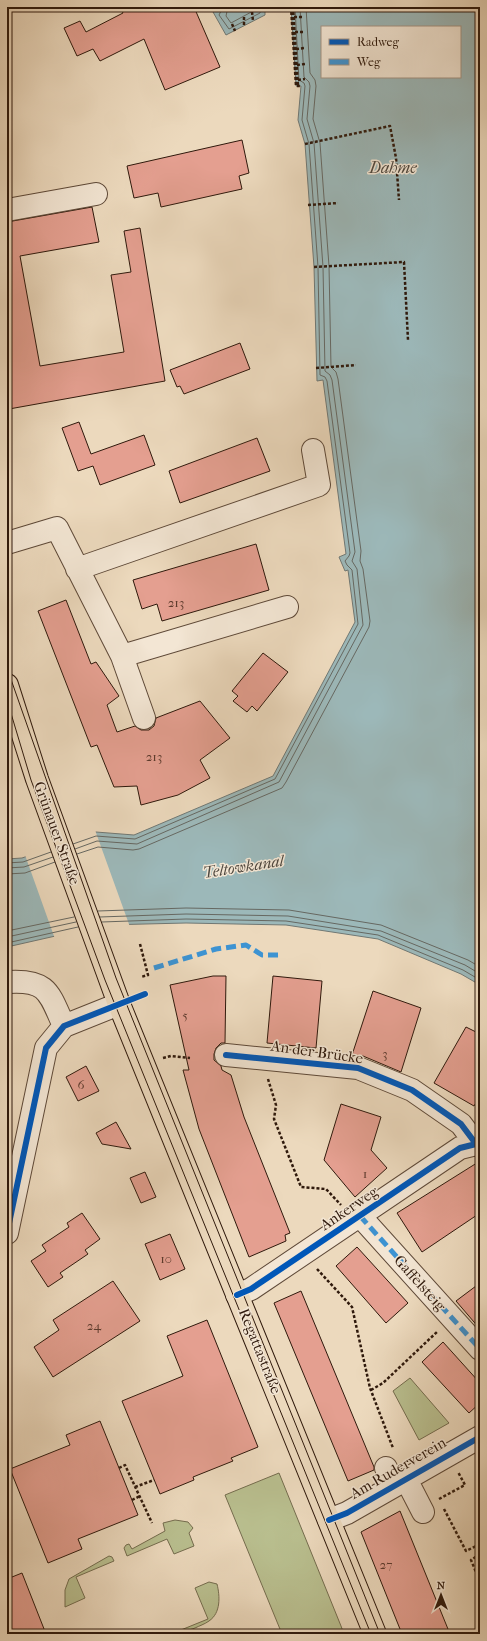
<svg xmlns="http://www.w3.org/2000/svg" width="487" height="1641" font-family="'IM FELL French Canon',serif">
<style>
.green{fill:#b9bf8f;stroke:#746c4e}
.water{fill:#9cb8b9;stroke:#707874;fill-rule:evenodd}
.pier{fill:#ecd9bd}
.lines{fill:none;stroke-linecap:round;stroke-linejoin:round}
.shore{stroke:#666862;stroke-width:1}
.building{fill:#e49f90;stroke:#2f190c}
.minor-casing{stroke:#5e4938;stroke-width:24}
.major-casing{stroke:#2f190c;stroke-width:24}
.path{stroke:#2f190c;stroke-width:2.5;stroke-dasharray:3 2;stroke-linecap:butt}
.minor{stroke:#f3e6d4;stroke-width:22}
.major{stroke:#ecd9bd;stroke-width:22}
.tram{stroke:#2f190c;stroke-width:1}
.quiet{stroke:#3d93d2;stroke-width:5;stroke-dasharray:10 5;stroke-linecap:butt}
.cycleway-casing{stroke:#f3e6d4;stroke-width:8}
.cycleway{stroke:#0057b8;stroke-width:6}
.labels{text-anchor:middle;stroke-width:3;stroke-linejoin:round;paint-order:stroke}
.number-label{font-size:13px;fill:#5c3a2d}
.street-label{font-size:15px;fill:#2f190c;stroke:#f3e6d4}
.water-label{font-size:16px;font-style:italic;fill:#504940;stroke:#f3e6d4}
</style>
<rect width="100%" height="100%" fill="#ecd9bd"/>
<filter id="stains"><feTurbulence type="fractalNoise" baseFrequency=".005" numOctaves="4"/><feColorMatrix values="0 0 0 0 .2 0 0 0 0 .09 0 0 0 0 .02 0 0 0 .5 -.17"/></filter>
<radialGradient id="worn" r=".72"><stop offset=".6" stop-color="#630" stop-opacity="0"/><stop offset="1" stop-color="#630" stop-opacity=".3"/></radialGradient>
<path class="green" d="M410,1378L449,1423L419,1440L393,1391Z
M279,1473L341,1626L344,1634H331L329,1631L321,1634H282L225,1495Z
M175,1520L188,1522L193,1528L189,1533L194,1546L174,1554L167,1539L127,1556L124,1548L126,1545L129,1544L132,1549L165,1531L163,1523Z
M109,1556L112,1557L114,1561L76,1577L85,1598L65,1607V1590L69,1579Z
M209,1582L217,1584C220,1596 221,1613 209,1621C205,1624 199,1626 195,1628C186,1631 180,1634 171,1634L208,1619L195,1588Z"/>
<path class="water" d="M222,7H265V15L226,35L213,12Z
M291,7H480V985L461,974L378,939L286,925L186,923L104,925L7,947V859L22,858L96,832L134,835L273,776L355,622L348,570L345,571L339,557L346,554L323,380L317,381L314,267L305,144L298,120L301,86H296ZM322,27H460V77H322Z"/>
<path class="pier" d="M95,830L130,927H105L55,939L25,855Z"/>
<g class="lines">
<path class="shore" d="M223,7L219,15L229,29L260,13L261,7
M228,7L226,16L231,23L255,10L256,7
M73,844L96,836L135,839L275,779L358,624L352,570L347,565L345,561L349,556L350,553L327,381L325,377L320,375L318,267L309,144L302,120L305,86L304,83L299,80L295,7
M75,849L97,841L137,844L279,782L363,625L357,569L352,561L355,552L332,380L330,375L325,371L323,267L314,143L307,119L310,86L309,82L304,77L300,7
M77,854L98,847L133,850L139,849L282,788L286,782L369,627L370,621L363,569L360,561L361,551L338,379L336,372L331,367L329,266L320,143L313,119L316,86L315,80L310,73L306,7
M7,863L23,862L51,852
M7,868L24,867L53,857
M7,874L25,873L55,862
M98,911L186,908L289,910L381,925L468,960L480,967
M100,917L186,914L288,916L381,931L465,965L480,974
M102,922L186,919L286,921L378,935L463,970L480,980
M7,931L74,917
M7,937L76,922
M7,943L78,927"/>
</g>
<path class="building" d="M120,7H194L220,67L165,90L144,39L100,61L93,49L77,56L64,28L80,21L86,32L123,13Z
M242,140L249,173L239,176L242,189L161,207L158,193L134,198L127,166Z
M92,207L99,242L20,256L40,366L124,352L111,275L131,272L124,231L140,228L165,381L9,409L7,396V222Z
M240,343L250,369L184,394L180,386L177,387L170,370Z
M79,422L91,454L144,435L155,465L100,485L93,466L78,471L62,428Z
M257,438L270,471L180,503L169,471Z
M256,544L269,590L162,621L157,604L142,609L133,580Z
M66,600L91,664L96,662L119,696L107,705L117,732L135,726L141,730H149L154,726L156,718L200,701L230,738L200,760L210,778L178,795L141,805L137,786L114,787L97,745L91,747L38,611Z
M263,653L288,672L257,711L252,706L247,712L233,701L238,696L232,691Z
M213,976H226L225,1043H221L216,1048L214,1054V1060L221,1066L222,1070L231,1075L244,1117L290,1233L285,1235L286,1241L249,1257L199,1129L183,1070H189L170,985Z
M273,976L322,981L316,1048L267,1043Z
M373,991L421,1008L401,1072L363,1056L352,1055Z
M466,1027L480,1034V1096L474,1106L434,1083Z
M86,1066L99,1091L78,1101L66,1077Z
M341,1104L381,1117L371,1150L387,1168L355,1197L324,1160Z
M116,1122L131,1149L102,1144L96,1133Z
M480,1161V1213L422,1252L397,1213Z
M145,1172L156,1197L141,1203L130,1178Z
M82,1213L100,1239L85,1250L88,1254L60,1273L63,1277L48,1287L31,1261L46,1251L42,1245L69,1227L67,1223Z
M170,1234L185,1269L160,1280L145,1244Z
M357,1247L408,1303L386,1323L336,1266Z
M113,1281L140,1321L53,1377L34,1347L59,1330L53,1320Z
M480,1283V1329L456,1301Z
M301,1291L374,1467V1470L348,1481L274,1303Z
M207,1320L258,1447L231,1458L233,1461L193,1477L194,1480L160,1494L122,1401L183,1376L167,1336Z
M443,1342L480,1383V1403L469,1413L422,1362Z
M100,1421L138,1515L78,1539L82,1549L48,1563L10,1469L70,1445L66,1435Z
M400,1511L450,1634H402L361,1532Z
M22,1573L46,1634H7V1579Z"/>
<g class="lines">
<defs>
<path id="minor" d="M7,210L96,194
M7,543L57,528L122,656L144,718
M77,569L319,485L313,450
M122,656L287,607
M7,982C48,979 49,993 64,1026
M226,1055L358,1068L412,1090L461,1124L476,1144L480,1146
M360,1216L480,1349
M7,1233L46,1048L64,1026L119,1004
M237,1295L251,1289L460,1148L476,1144
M386,1468L395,1485
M406,1479L423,1512
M329,1520L347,1513L480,1437"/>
<path id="major" d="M7,685L37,779L119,1004L375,1634"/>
</defs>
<use href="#minor" class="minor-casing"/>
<use href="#major" class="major-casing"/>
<path class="path" d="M291,7L296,86H301
M293,7L298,86
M252,12L253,21
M244,17V26
M294,17H302
M232,24L235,31
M295,32H303
M296,49L305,48
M297,65L305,64
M298,80L305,79
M305,144L390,126L396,158L399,200
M308,205L338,203
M314,267L404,262L408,340
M316,368L356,365
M140,944L148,975L141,977
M163,1058L171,1056L190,1058
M268,1079L276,1105L274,1119L301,1187L326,1189L341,1205
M317,1269L352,1307L370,1388L393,1448
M371,1390L383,1383L438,1331
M119,1468L125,1465L152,1523
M135,1487L154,1480
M439,1499L465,1485L458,1472
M132,1500L140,1496
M444,1509L466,1551L480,1544
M480,1554L471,1560L480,1582"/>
<use href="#minor" class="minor"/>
<use href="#major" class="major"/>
<path class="tram" d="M7,668L116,978L380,1634
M7,700L31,780L105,980L371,1634"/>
<path class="quiet" d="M154,968L216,949L246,945L262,955H283
M360,1216L480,1349"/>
<defs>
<path id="cycleway" d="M226,1055L358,1068L412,1090L461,1124L476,1144L480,1146
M7,1233L46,1048L64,1026L145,994
M237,1295L251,1289L460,1148L476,1144
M329,1520L347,1513L480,1437"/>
</defs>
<use href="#cycleway" class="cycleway-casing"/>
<use href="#cycleway" class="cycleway"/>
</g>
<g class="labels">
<g class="number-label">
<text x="176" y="607">213</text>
<text x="154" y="761">213</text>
<text x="185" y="1020">5</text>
<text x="385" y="1058">3</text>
<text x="81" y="1089">6</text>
<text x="365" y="1178">1</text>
<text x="166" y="1263">10</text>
<text x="94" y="1330">24</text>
<text x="386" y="1569">27</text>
</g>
<g class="street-label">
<text transform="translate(57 833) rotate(70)" y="5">Grünauer Straße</text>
<text transform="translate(317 1052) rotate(8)" y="5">An der Brücke</text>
<text transform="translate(349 1208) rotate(-34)" y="5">Ankerweg</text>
<text transform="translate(420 1283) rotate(48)" y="5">Gaffelsteig</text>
<text transform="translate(260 1351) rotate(68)" y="5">Regattastraße</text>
<text transform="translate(398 1468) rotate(-30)" y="5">Am Ruderverein</text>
</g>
<g class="water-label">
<text x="393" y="173">Dahme</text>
<text transform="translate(243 866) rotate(-9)" y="6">Teltowkanal</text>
</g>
</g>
<rect width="487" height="1641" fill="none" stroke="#ecd9bd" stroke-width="24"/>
<rect x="8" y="8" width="471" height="1625" fill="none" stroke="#2f190c" stroke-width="2"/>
<rect x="12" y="12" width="463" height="1617" fill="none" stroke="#2f190c"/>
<rect x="321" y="26" width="140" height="52" fill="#f3e6d4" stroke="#a59484"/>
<rect x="329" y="39" width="20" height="6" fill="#0057b8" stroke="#a59484"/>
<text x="357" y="46" font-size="12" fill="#2f190c">Radweg</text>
<rect x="329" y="59" width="20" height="6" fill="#3d93d2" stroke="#a59484"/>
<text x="357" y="66" font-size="12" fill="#2f190c">Weg</text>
<g transform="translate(441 1595)" stroke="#f3e6d4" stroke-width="3" paint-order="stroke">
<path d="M0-3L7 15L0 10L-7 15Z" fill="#2f190c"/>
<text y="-6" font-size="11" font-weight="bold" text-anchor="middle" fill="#2f190c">N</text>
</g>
<rect width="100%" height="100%" filter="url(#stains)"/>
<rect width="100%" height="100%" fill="url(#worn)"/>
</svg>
